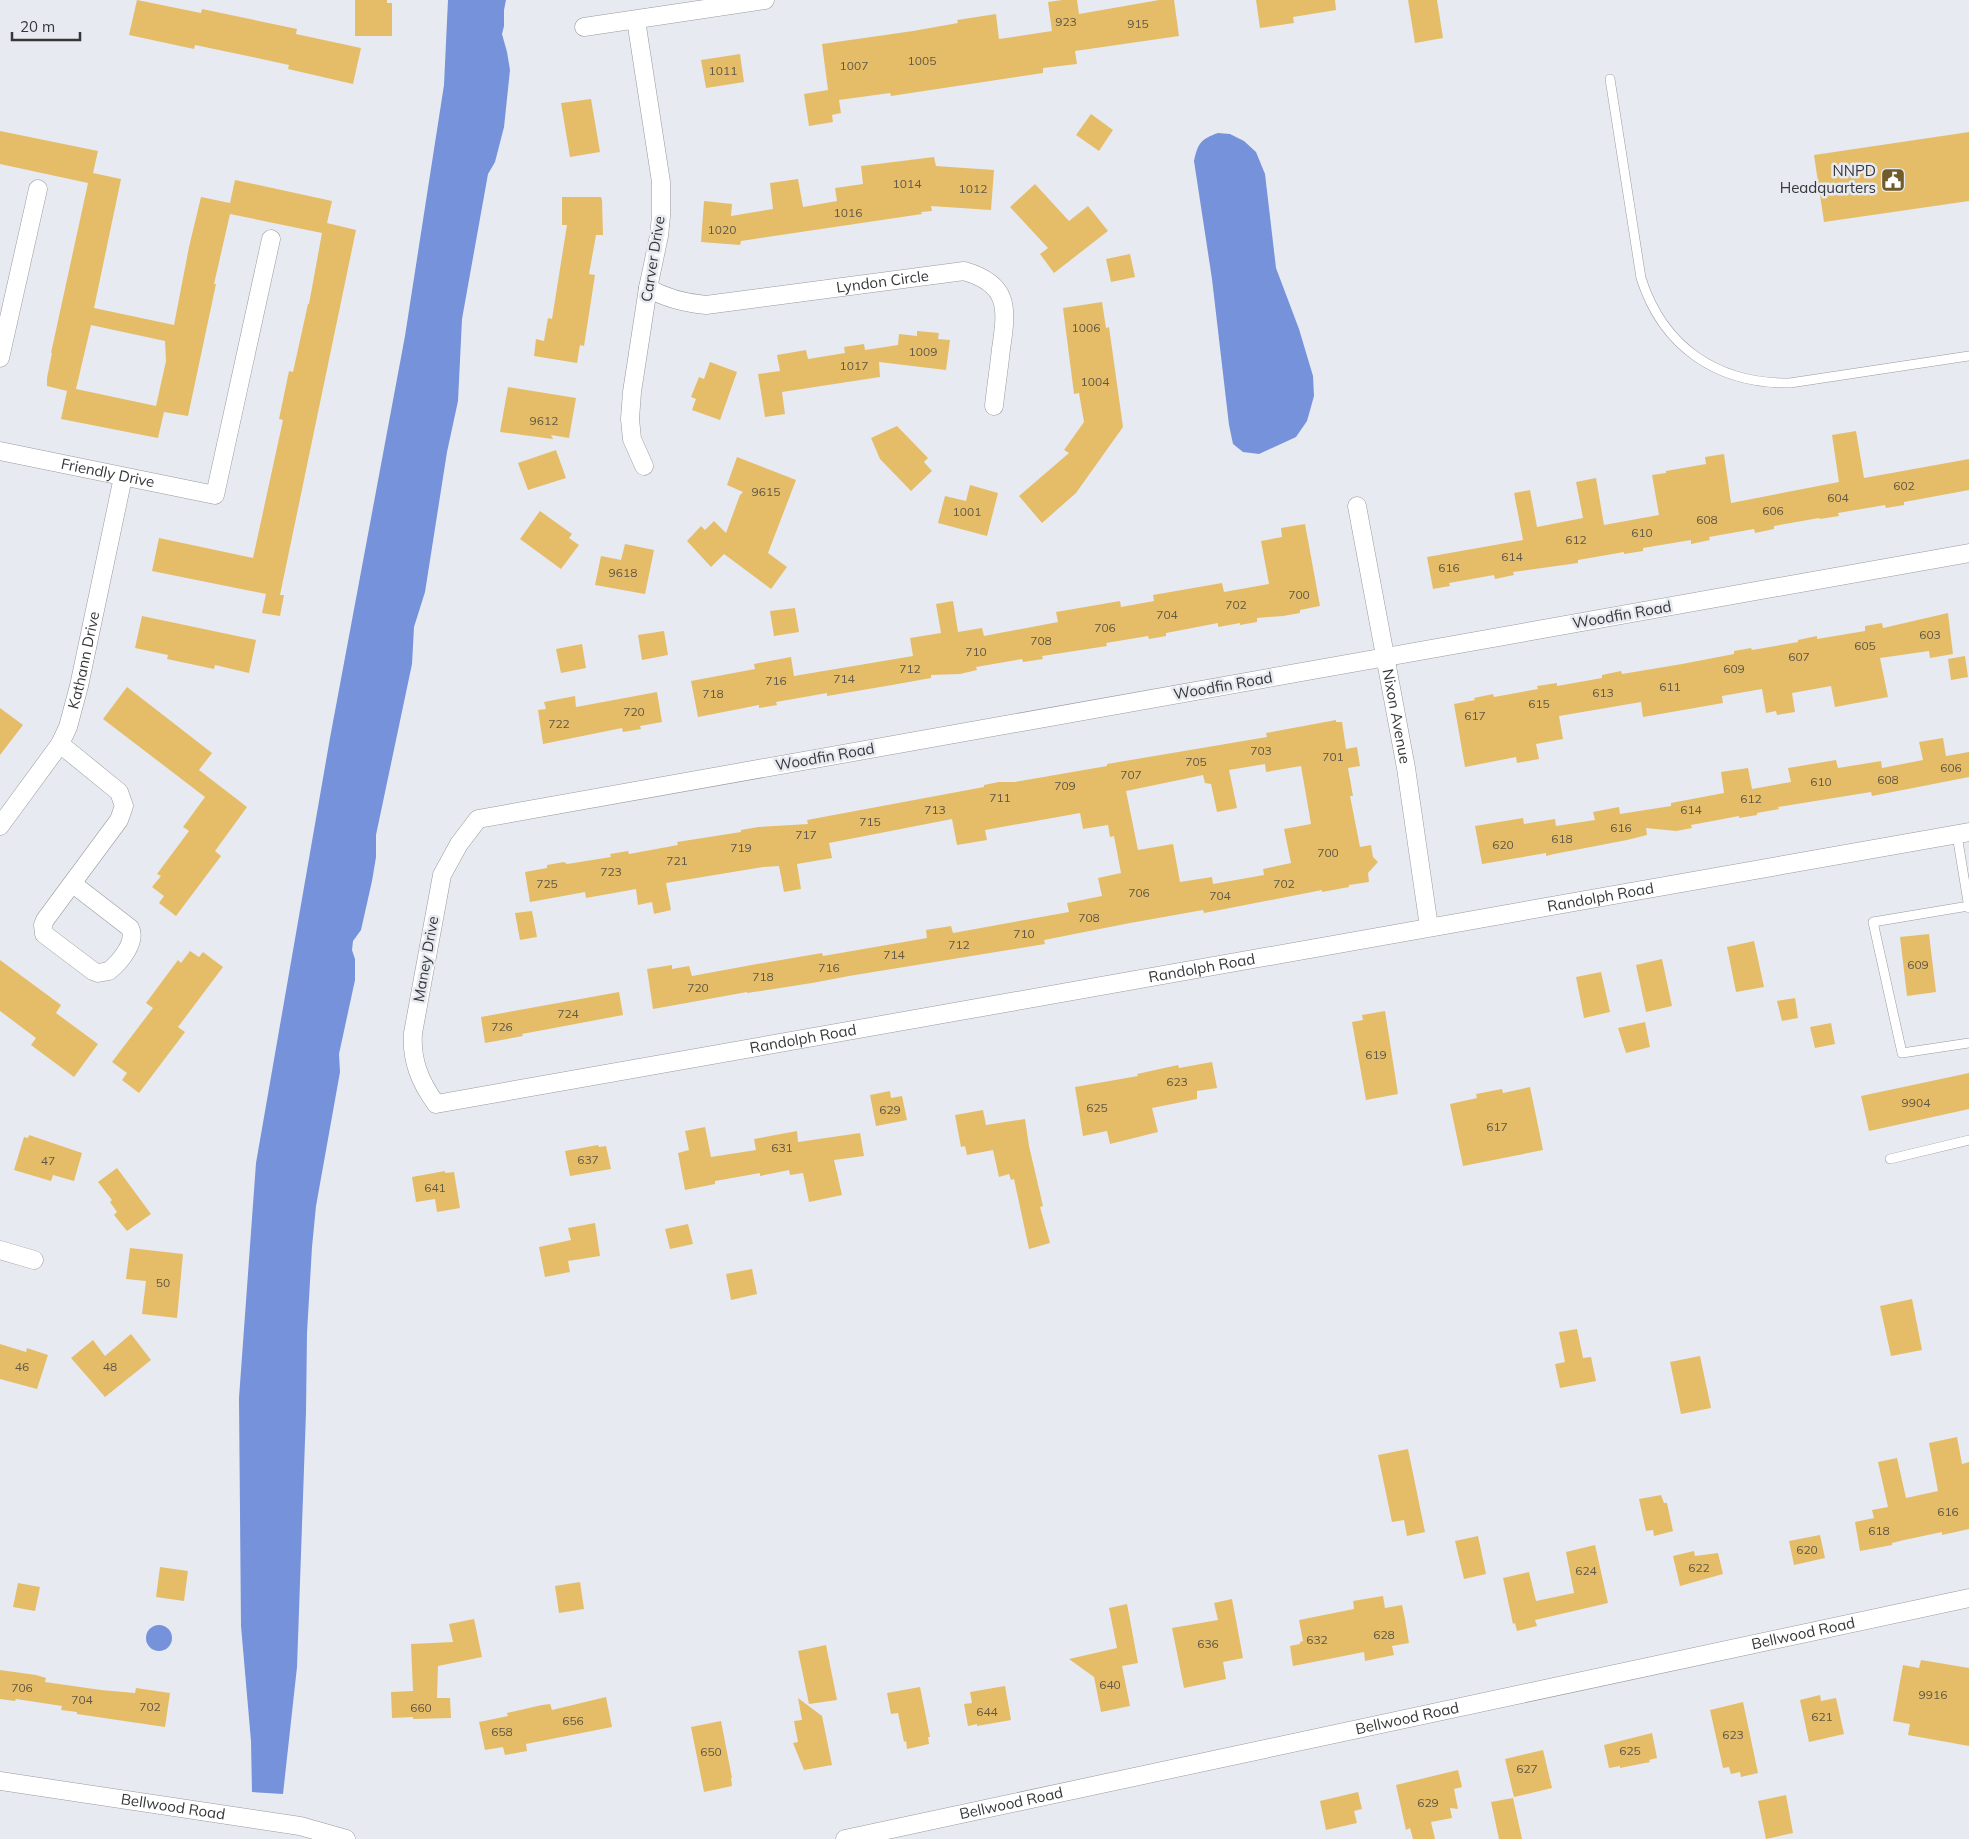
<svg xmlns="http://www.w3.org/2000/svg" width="1969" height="1839" font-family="Mulish,sans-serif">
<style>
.water{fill:#7592da}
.building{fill:#e5bd69;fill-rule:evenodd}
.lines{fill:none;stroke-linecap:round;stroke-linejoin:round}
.lane-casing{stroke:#979a9f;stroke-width:10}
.street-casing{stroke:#979a9f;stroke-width:19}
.lane{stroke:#fff;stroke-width:9}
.street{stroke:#fff;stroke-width:18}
.labels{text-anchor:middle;stroke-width:5;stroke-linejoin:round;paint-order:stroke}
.number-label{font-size:12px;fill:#625845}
.poi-label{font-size:15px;fill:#363739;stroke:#e7eaf0;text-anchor:end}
.street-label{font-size:15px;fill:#363739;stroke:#e7eaf0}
</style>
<rect width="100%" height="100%" fill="#e7eaf0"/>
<path class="water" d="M448,0H506L504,10V26L502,34L507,52L510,70L504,127L495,162L488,174L462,319L458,401L447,452L425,592L414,627L412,664L376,835V857L372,881L361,930L353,941L352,950L355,959V980L339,1054L340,1072L316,1206L312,1247L307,1333L306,1412L297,1667L283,1794L252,1792L251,1741L241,1626L239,1398L256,1163L330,738L405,336L444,85Z
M1218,133L1230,134L1244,141L1256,152L1265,174L1276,268L1299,329L1313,376L1314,396L1307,421L1296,437L1259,454L1243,452L1233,444L1229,425L1212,279L1194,161C1198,143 1201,139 1218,133Z
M146 1638a13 13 0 1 1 26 0a13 13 0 1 1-26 0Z"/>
<path class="building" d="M137,0L201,13L202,9L297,29L296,34L361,48L353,84L288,69L289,65L257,58L195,45L194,49L129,35Z
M355,0H387V3H392V36H355Z
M1062,0H1077L1079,14L1159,0H1174L1179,36L1075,51L1077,64L1043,68V73L891,96L890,93L839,100L841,113L832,115L833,122L809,126L804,94L828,90L822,44L913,31L958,23L957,20L996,14L999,39L1052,31L1048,2Z
M1256,0H1335L1336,10L1293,17L1294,23L1260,28Z
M1408,0H1437L1443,38L1415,43Z
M740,54L744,82L706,88L701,60Z
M591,99L600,152L570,157L561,103Z
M1091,114L1113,130L1099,151L1076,135Z
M0,131L98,151L93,173L121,179L94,308L174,325L189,247L201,197L230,203L235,180L332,201L327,223L356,230L280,595H284L280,616L262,613L266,594L152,571L159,538L253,558L283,420L279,419L289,371L293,372L308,304H309L322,233L230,214L214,284H216L188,416L164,412L158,438L61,419L67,391L47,386V378L52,353H51L88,183L0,164ZM91,325L165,341L166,361L156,406L76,389Z
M1969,132V201L1824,222L1814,155Z
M934,157L936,166L994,170L991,210L931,206L932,211L921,212L922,214L741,241L740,245L701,242L704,201L732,204L731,216L773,209L770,183L798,179L803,207L837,201L835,188L863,184L861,166Z
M1035,184L1069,221L1088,206L1108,231L1054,273L1040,254L1048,248L1010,207Z
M562,197H601L602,200L603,235H596L589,274L595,275L584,346L580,345L577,363L534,356L536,339L544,341L548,318L552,319L567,225H562Z
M1130,254L1135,277L1111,282L1106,259Z
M1102,302L1106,328L1109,327L1123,427L1076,493L1042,523L1019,496L1069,453L1064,450L1084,422L1079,393L1074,394L1063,308Z
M917,331L939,333L938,339L950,340L946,370L879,362L880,377L782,392L785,414L765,417L758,374L780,371L777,355L806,350L808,359L845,353L844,347L864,344L865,350L898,345L899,334L917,336Z
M710,362L737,372L720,420L692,410L696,399L691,397L699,377L704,379Z
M508,387L576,398L569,438L551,435L553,439L500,432Z
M897,426L928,458L924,462L932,471L911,491L880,459L871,438Z
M1856,431L1864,478L1969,459V490L1904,502V505L1886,508L1885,505L1838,513L1839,516L1820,519L1819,518L1774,526V529L1755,533L1754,529L1709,537L1710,540L1691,544V540L1643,548V551L1624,554V552L1578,560V563L1513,572L1514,575L1495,579L1494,575L1449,583L1450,586L1433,589L1427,557L1523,540L1514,493L1530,490L1537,527L1583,518L1576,482L1596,478L1604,525L1659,515L1652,475L1666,473V471L1706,464L1705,457L1724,454L1731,503L1839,482L1832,435Z
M556,450L566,478L528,490L518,463Z
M737,457L796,480L768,553L787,567L771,589L724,554L711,567L687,541L701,526L705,530L714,521L726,533L740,495L743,492L727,485Z
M970,485L998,493L987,536L938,523L945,496L966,501Z
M540,511L572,534L569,538L579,545L561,569L520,539Z
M1305,524L1320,606L1300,610V613L1283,616L1257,618V622L1240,625V623L1218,627V623L1166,633V636L1149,639L1148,636L1106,643L1107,646L1042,656L1043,659L1023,662L1022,659L976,667L977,670L960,674L931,675V678L892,685L827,696V693L776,702L777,705L759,708V705L698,717L691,681L755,669L754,664L791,657L794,676L913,656L910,638L941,633L936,604L953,601L958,632L982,628L984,636L1058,622L1056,612L1120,601L1121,607L1154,601L1153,595L1222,583L1224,592L1269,584L1261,541L1282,537L1281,528Z
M625,544L654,550L645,594L595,585L601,556L621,560Z
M795,608L799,632L774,636L770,611Z
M1948,613L1953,654L1930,658L1929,651L1880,658L1888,697L1835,707L1831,686L1792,693L1795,712L1777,715L1776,711L1766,713L1762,689L1722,696L1723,703L1643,717L1641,702L1559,716L1563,739L1536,744L1539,759L1517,763L1516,757L1465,767L1454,704L1475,700L1474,698L1493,694L1494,697L1538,689L1537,686L1557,683V686L1602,678V675L1621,671L1622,674L1682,664L1734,654V651L1751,648L1752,650L1798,642V640L1817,636V639L1865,631V626L1882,623L1883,628Z
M142,616L256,640L249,673L215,665L214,669L167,659L168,655L135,648Z
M664,631L668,655L642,660L638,635Z
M582,644L586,668L561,673L556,649Z
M1965,656L1968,677L1951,680L1948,659Z
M127,687L212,753L199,770L247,807L215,851L221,856L176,916L159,903L164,896L152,887L161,876L157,874L189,831L183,827L205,797L103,719Z
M657,692L662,722L640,726L641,729L623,732L622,728L543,744L538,710L546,709L544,702L575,696L576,707Z
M0,708L23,725L0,755Z
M1336,720V722H1342L1346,749L1357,747L1360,766L1348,768L1353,796H1350L1360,847L1371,845L1373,857L1378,862L1368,873L1369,882L1349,885V887L1322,892V890L1204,913L1203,910L1130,923L1044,940L1045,944L1008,950L849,976L812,983L747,993V992L653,1009L647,969L672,965V969L689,966L692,976L757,964L822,953L823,956L927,938L926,930L951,926L953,933L1069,912L1067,903L1102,896L1098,878L1121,873L1114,836L1110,837L1108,825L1083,829L1080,813L985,830L987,840L957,845L952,819L829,843L832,858L797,864L801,889L784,892L779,866L763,867L666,883L671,910L654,914L652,902L638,905L636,889L586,898L585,892L530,902L525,872L547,868V865L564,862L567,864L611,857L610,854L628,851L629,854L678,845L677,842L741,832V830L758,827L808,824L807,820L984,787V785L999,782H1015L1107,766V764L1267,737L1266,733ZM1265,764L1266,772L1301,766L1311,824L1284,829L1291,863L1263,869L1264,875L1213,884L1212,877L1180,882L1173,844L1138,850L1126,791L1203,775L1205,783L1211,784L1217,812L1237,808L1229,770Z
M1943,738L1946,756L1969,752V777L1872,796L1871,792L1778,807L1779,809L1757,813V815L1739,818V816L1691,825L1692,828L1676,831L1646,828L1647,835L1627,840L1554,854L1546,856V853L1482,864L1475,826L1523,818L1524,824L1555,819L1556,826L1595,820L1593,812L1619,807L1620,814L1671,806V803L1724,793L1721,772L1748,768L1752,789L1791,782L1788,768L1836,760L1838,768L1881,761L1882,768L1923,760L1919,742Z
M532,911L537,937L520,940L515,913Z
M1929,934L1936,992L1907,996L1900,937Z
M1754,941L1764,987L1736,992L1727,947Z
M190,951L199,957L203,952L223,967L178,1027L185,1032L139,1093L122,1080L127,1073L112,1062L153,1008L146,1003L178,960L181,963Z
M1662,959L1672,1006L1646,1012L1636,965Z
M0,960L61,1005L56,1013L98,1044L74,1077L31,1045L36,1038L0,1011Z
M1601,972L1610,1012L1584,1018L1576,977Z
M619,992L623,1015L522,1034L523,1036L485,1043L481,1017Z
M1795,998L1798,1018L1782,1021L1777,1001Z
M1385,1011L1398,1094L1366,1100L1352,1022L1363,1020L1362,1015Z
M1645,1022L1650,1047L1626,1053L1618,1028Z
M1831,1023L1835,1044L1815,1048L1810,1027Z
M1212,1062L1217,1088L1197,1091V1099L1152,1108L1158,1132L1110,1144L1107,1131L1083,1136L1075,1087L1138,1076L1137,1074L1178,1065L1179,1068Z
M1969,1073V1109L1869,1131L1861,1096Z
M1530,1087L1543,1150L1463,1166L1450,1104L1477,1098L1476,1094L1502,1089L1503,1093Z
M890,1091L891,1098L902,1096L907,1120L876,1126L870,1095Z
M983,1110L986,1125L1025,1119L1029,1146L1043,1206L1040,1207L1050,1243L1029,1249L1014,1179L1011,1180L1009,1174L999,1177L993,1150L967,1155L965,1146L961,1147L955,1115Z
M705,1127L711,1157L756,1150L754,1139L797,1131L798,1142L860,1133L864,1156L834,1160L842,1195L809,1202L803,1173L790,1175L789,1170L760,1176V1173L715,1181V1184L685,1190L678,1153L689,1150L685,1131Z
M29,1135L82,1153L74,1181L53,1175L51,1181L14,1170L24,1137L28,1138Z
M598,1145L599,1147L606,1146L611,1169L570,1176L565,1151Z
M117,1168L151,1214L127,1231L114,1215L117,1212L110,1202L112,1200L98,1182Z
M445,1171V1173L454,1172L460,1208L437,1212L435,1199L416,1202L412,1177Z
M595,1223L600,1256L568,1261L570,1272L545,1277L539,1247L571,1240L568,1228Z
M688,1224L693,1244L670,1249L665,1229Z
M130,1248L183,1254L177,1318L142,1314L146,1281L126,1279Z
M752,1269L757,1294L731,1300L726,1274Z
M1912,1299L1922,1350L1891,1356L1880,1306Z
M1577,1329L1583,1358L1591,1357L1596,1381L1560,1388L1555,1364L1565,1362L1559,1332Z
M131,1334L151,1360L105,1397L71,1358L93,1340L105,1356Z
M0,1344L26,1352L27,1348L48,1355L37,1389L0,1379Z
M1700,1356L1711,1408L1681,1414L1670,1362Z
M1957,1437L1962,1464L1969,1462V1529L1942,1535V1532L1904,1540L1892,1543V1545L1860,1551L1855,1522L1874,1518L1872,1510L1888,1507L1878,1462L1897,1458L1906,1498L1938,1491L1929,1443Z
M1408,1449L1425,1532L1407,1536L1404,1520L1392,1522L1378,1455Z
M1661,1495L1664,1503H1667L1673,1531L1654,1536L1653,1530L1646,1531L1639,1499Z
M1820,1535L1825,1558L1794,1565L1789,1541Z
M1478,1536L1486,1574L1464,1579L1455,1541Z
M1595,1545L1608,1603L1535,1620L1537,1626L1517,1631L1515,1623L1513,1624L1503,1578L1529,1572L1536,1601L1574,1593L1566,1552Z
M1694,1551L1695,1556L1718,1553L1723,1574L1680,1586L1673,1556Z
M160,1567L188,1571L184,1601L156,1597Z
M580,1582L584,1609L559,1613L555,1586Z
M18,1583L40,1587L35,1611L13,1607Z
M1383,1596L1385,1608L1402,1605L1405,1619L1409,1643L1392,1646L1394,1655L1365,1661L1364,1652L1293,1666L1290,1646L1300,1644V1642L1303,1641L1299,1620L1354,1609L1353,1601Z
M1232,1599L1243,1658L1223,1662L1226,1679L1184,1688L1172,1628L1218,1620L1214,1603Z
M1127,1604L1138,1663L1122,1666L1130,1706L1101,1712L1094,1677L1069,1659L1117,1648L1109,1608Z
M474,1619L482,1657L438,1666L437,1698H450L451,1718L413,1719V1717L392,1718L391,1692L413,1691L411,1644L453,1642L449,1624Z
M826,1645L837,1700L809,1704L798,1651Z
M1921,1660L1969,1668V1746L1908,1735L1910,1724L1893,1721L1903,1665L1919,1668Z
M0,1670L36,1675L46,1678L45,1682L101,1690L135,1693L136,1688L170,1693L165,1727L77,1714V1712L61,1710L62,1706L16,1699L15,1701L0,1699Z
M1005,1686L1011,1720L977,1726V1724L968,1726L964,1704L972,1703L970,1692Z
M920,1687L930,1737H928L929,1744L907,1749L906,1741L904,1742L898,1713L891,1714L887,1693Z
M1820,1695L1821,1701L1836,1698L1844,1734L1809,1742L1800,1700Z
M606,1697L612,1727L526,1744L527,1751L505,1755L503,1747L485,1750L479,1722L508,1716L507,1713L542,1705L550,1704L552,1710Z
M798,1698L822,1716L832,1765L804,1770L793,1743L798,1742L794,1721L802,1720Z
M1743,1702L1758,1773L1741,1777L1740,1772L1731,1774L1729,1767L1723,1768L1710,1710Z
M721,1721L732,1778H731L732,1786L704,1792L691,1727Z
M1652,1733L1657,1758L1649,1760L1650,1762L1620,1768V1766L1609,1768L1604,1745Z
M1543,1750L1552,1788L1514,1797L1505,1759Z
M1458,1770L1462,1787L1454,1789L1458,1809L1450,1808L1452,1818L1431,1822L1435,1839H1413L1410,1828L1406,1830L1396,1785Z
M1358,1792L1362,1809L1354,1811L1357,1823L1326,1830L1320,1801Z
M1786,1795L1793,1833L1766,1839L1758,1801Z
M1513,1798L1522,1839H1499L1491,1802Z"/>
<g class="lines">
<defs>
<path id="lane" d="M1610,79L1641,278C1663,347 1717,384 1790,383L1969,356
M1957,835L1969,908
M1969,906L1873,922L1902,1053L1969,1043
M1890,1159L1969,1140"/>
<g id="street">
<path d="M636,20L661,182V216L659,236L648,288L632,392L630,419L632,439L644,466"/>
<path d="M584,27L765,0"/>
<path id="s1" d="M648,288C667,299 685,303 706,305L964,271C1010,284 1007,309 1001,349C999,368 996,387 994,406"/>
<path d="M0,358L38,189"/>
<path id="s2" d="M0,451L215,495L271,239"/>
<path id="s3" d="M1357,506L1406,768L1429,927"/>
<path id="s4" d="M1969,553L478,819L459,844L442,875L413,1033C411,1060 420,1082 436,1104L1969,832"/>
<path d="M60,744L119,792L124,806L119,820L45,920L43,925L44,934L93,971L98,973L109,971C120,962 137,942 130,928L73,884"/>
<path id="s5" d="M0,826L60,744L68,727L79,686L123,477"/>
<path d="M0,1250L34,1260"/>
<path id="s6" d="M0,1781L300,1826L346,1839"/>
<path id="s7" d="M845,1839L1969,1598"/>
</g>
</defs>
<use href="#lane" class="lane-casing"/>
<use href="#street" class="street-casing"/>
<use href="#lane" class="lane"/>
<use href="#street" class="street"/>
</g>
<defs>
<symbol id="civic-square" viewBox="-11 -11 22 22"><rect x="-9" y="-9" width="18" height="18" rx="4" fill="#725b2b" stroke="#e7eaf0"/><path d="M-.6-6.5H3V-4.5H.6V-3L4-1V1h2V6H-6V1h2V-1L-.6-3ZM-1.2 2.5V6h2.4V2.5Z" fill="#fff"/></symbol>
</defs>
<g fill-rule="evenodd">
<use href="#civic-square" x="1879" y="166" width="28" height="28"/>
</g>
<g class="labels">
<g class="number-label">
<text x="1066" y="26">923</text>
<text x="1138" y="28">915</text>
<text x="922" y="65">1005</text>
<text x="854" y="70">1007</text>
<text x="723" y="75">1011</text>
<text x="907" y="188">1014</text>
<text x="973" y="193">1012</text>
<text x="848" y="217">1016</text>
<text x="722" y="234">1020</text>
<text x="1086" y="332">1006</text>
<text x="923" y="356">1009</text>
<text x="854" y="370">1017</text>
<text x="1095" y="386">1004</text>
<text x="544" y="425">9612</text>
<text x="1904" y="490">602</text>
<text x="766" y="496">9615</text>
<text x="1838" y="502">604</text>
<text x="1773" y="515">606</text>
<text x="967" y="516">1001</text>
<text x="1707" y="524">608</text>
<text x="1642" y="537">610</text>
<text x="1576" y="544">612</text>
<text x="1512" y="561">614</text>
<text x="1449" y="572">616</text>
<text x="623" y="577">9618</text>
<text x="1299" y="599">700</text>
<text x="1236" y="609">702</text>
<text x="1167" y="619">704</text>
<text x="1105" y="632">706</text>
<text x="1930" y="639">603</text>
<text x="1041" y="645">708</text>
<text x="1865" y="650">605</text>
<text x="976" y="656">710</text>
<text x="1799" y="661">607</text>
<text x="910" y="673">712</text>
<text x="1734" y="673">609</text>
<text x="844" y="683">714</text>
<text x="776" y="685">716</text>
<text x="1670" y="691">611</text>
<text x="1603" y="697">613</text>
<text x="713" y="698">718</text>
<text x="1539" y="708">615</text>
<text x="634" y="716">720</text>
<text x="1475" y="720">617</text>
<text x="559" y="728">722</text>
<text x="1261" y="755">703</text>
<text x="1333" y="761">701</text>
<text x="1196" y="766">705</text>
<text x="1951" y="772">606</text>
<text x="1131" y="779">707</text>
<text x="1888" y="784">608</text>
<text x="1821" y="786">610</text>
<text x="1065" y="790">709</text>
<text x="1000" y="802">711</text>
<text x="1751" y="803">612</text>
<text x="935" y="814">713</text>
<text x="1691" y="814">614</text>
<text x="870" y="826">715</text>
<text x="1621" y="832">616</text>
<text x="806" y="839">717</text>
<text x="1562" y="843">618</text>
<text x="1503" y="849">620</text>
<text x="741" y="852">719</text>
<text x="1328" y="857">700</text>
<text x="677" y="865">721</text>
<text x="611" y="876">723</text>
<text x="547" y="888">725</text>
<text x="1284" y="888">702</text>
<text x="1139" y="897">706</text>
<text x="1220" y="900">704</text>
<text x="1089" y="922">708</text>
<text x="1024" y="938">710</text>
<text x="959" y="949">712</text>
<text x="894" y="959">714</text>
<text x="1918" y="969">609</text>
<text x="829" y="972">716</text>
<text x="763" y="981">718</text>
<text x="698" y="992">720</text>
<text x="568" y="1018">724</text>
<text x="502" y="1031">726</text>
<text x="1376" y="1059">619</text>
<text x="1177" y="1086">623</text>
<text x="1916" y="1107">9904</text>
<text x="1097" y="1112">625</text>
<text x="890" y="1114">629</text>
<text x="1497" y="1131">617</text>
<text x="782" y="1152">631</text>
<text x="588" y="1164">637</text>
<text x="48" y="1165">47</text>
<text x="435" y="1192">641</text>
<text x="163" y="1287">50</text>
<text x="22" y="1371">46</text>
<text x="110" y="1371">48</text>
<text x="1948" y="1516">616</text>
<text x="1879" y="1535">618</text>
<text x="1807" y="1554">620</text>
<text x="1699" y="1572">622</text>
<text x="1586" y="1575">624</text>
<text x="1384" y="1639">628</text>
<text x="1317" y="1644">632</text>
<text x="1208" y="1648">636</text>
<text x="1110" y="1689">640</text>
<text x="22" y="1692">706</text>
<text x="1933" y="1699">9916</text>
<text x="82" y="1704">704</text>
<text x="150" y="1711">702</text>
<text x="421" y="1712">660</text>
<text x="987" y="1716">644</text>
<text x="1822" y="1721">621</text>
<text x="573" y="1725">656</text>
<text x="502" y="1736">658</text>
<text x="1733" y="1739">623</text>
<text x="1630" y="1755">625</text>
<text x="711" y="1756">650</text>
<text x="1527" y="1773">627</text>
<text x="1428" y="1807">629</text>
</g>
<g class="poi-label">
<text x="1876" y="176">NNPD<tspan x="1876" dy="17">Headquarters</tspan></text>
</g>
<g class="street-label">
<text transform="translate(653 259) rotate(-81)" y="5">Carver Drive</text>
<text dy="5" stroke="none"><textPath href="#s1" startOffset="239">Lyndon Circle</textPath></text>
<text dy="5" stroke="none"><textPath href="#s2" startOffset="110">Friendly Drive</textPath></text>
<text transform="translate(1622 615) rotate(-10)" y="5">Woodfin Road</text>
<text dy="5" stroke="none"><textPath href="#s5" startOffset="189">Kathann Drive</textPath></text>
<text transform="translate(1223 686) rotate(-10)" y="5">Woodfin Road</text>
<text dy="5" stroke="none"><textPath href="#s3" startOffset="214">Nixon Avenue</textPath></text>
<text transform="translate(825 757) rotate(-10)" y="5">Woodfin Road</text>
<text dy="5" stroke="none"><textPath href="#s4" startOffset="3001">Randolph Road</textPath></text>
<text transform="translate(426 959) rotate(-80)" y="5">Maney Drive</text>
<text dy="5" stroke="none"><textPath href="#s4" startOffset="2596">Randolph Road</textPath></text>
<text dy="5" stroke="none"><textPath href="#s4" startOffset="2191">Randolph Road</textPath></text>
<text dy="5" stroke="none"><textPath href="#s7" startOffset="980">Bellwood Road</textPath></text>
<text dy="5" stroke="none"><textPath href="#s7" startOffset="575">Bellwood Road</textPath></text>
<text dy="5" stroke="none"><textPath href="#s7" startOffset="170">Bellwood Road</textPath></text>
<text dy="5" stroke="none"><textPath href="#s6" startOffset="175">Bellwood Road</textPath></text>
</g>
</g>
<path d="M12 32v8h68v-8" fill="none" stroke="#363739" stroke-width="2.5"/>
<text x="20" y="32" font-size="15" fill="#363739" stroke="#e7eaf0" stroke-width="4" paint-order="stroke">20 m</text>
</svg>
